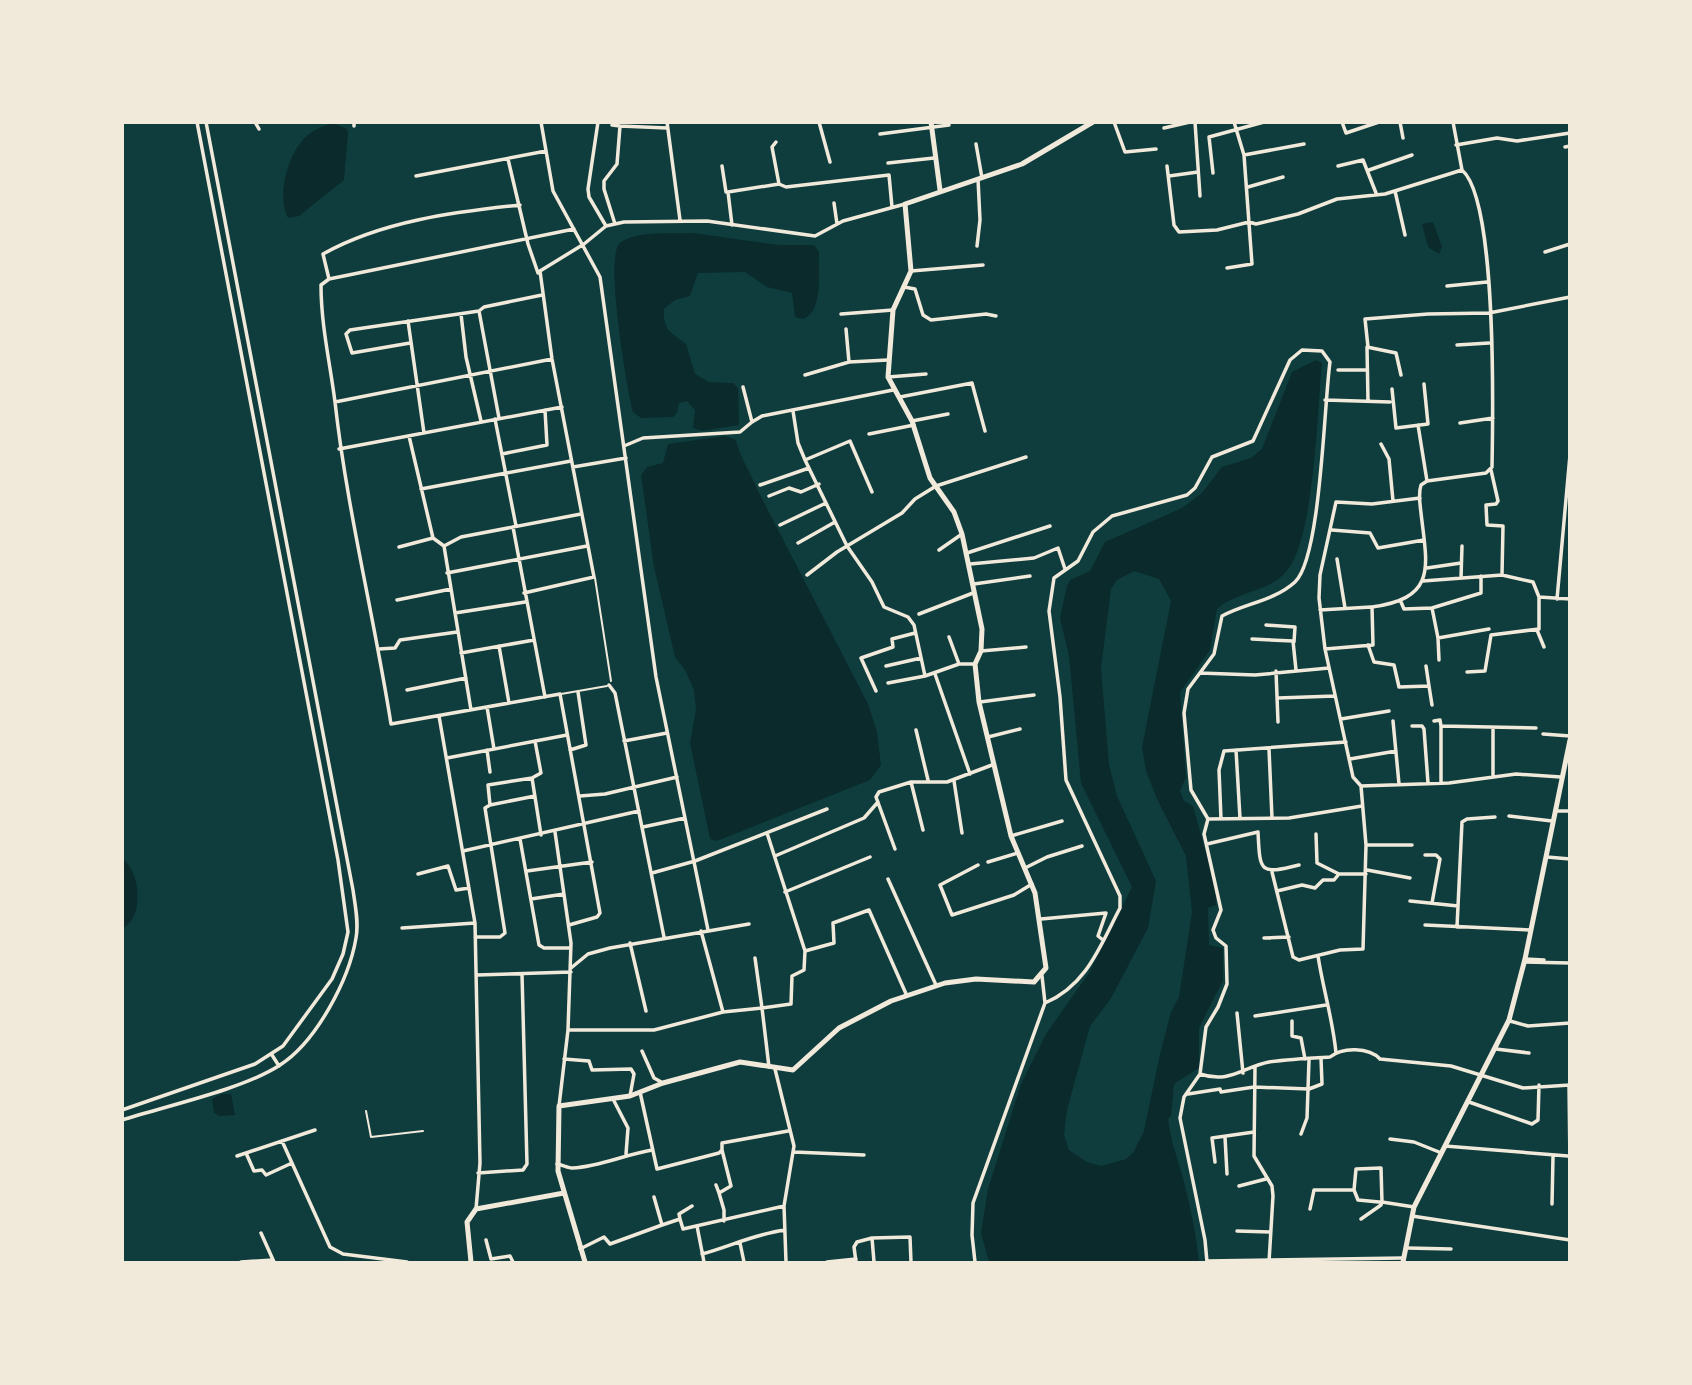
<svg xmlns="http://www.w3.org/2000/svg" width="1692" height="1385" font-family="Mulish,sans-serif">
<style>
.water{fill:#0a2a2b;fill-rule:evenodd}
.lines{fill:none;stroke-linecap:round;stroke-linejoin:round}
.service{stroke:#f1e9da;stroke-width:2}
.minor{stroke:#f1e9da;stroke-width:3.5}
.tertiary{stroke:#f1e9da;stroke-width:5}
.secondary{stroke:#f1e9da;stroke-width:5}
</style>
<rect width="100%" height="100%" fill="#0f3d3e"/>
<path class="water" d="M333,123L347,129L348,133L344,180L299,216L288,218C276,196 288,151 308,135C315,129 324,126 333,123Z
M1433,222L1442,247L1439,254L1428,247L1422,224Z
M693,233L779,245H814L819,252C818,271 824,311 803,319L795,317L792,293L767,287L745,272L698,273L690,296L675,300L664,309C663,331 671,332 686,344L695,374L709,382L733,383L738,388L739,425L702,431L693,428L695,410L687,401L679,403L677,413L673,417L641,418L633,412C627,388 604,256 620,243C636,230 673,234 693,233Z
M1316,360L1322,363C1317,409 1315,545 1284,574C1265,593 1236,592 1217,609L1210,650L1180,692L1186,777L1180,791L1184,801L1193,806L1215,886L1216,905L1208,908L1209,945L1223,948V980L1199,1028V1068L1174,1084L1171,1116L1168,1119C1171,1143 1178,1159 1184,1182C1191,1208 1196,1235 1199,1262H989L981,1233L988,1189L1021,1084L1046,1034L1089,973L1132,887L1081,783L1069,656L1060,618L1067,586L1070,580L1090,571L1105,542L1182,508L1202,493L1222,467L1251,458L1262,449L1292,372ZM1134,571L1159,579L1171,601L1142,747L1146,771L1157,799L1186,856L1192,912L1179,997L1171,1012L1160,1054L1144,1131L1133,1153L1126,1159L1101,1166L1087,1162L1069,1150L1064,1135L1067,1110L1090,1026L1110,1000L1148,928L1156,881L1117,796L1109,765L1101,668L1111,589L1117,580Z
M725,436L736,440C740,458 750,471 757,489L868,704L877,732L881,765L870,780L717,841L710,839L690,743L696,709L694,690L685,670L675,657L654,567L641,475L647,467L663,463L668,444Z
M123,859C141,873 144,917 123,928Z
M222,1094H231L235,1115L220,1116L214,1113L212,1099Z"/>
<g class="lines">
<path class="service" d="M595,578L611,681
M561,694L607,686
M366,1111L371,1137L423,1131"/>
<path class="minor" d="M255,122L259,129
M541,122L553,191L600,277L656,677L708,930
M598,122L588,189L589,197L606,226
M667,122L680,220
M819,122L830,162
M1114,122L1125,152L1156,149
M1195,122L1200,196
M1342,122L1346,133L1379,122
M1400,122L1403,138
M1453,122L1462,170
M612,125L620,126
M354,126V122
M1164,128L1190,122
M880,134L949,125
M776,142L772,147L779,184
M976,144L982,178
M1456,145L1497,138L1517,141L1570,133
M1565,147L1570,146
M1244,155L1304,144
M508,159L528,244L538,273
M888,163L934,158
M722,166L726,192
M1167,166L1174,225L1179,232L1217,230L1249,222
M1338,166L1363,160L1376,193
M1369,170L1412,155
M1213,173L1209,137L1264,122
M416,176L546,151
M1169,176L1198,172
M1248,187L1283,177
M1395,191L1405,235
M834,203L837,224
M1249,222L1256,224L1298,214L1337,199L1385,194L1462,170
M615,224L604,189V181L617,164L620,126L667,128
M732,225L728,192L779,184L786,187L889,175L892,207
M977,246L980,220L978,179
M1545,252L1570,244
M1227,268L1252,264L1244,155L1234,122
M911,271L983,265
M329,279L321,285C321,325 330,363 335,402C347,510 374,616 391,724L560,694L600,913L597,917L569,925
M329,279L574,229
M329,279L323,254C382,221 454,212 520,205
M1447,286L1487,282
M904,287L915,289L923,315L931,320L986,314L996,316
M479,311L499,418
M461,314L466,357L481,421
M841,314L893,310
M408,321L424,433
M846,329L849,362
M410,343L352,353L346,334L350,330L479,311L484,307L542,295
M1457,345L1489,343
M1368,347L1365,319L1428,314L1489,313L1570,297
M1338,370H1366
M805,375L849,362L888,360
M888,377L926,374
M743,387L752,422L762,416L893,390
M1392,389L1396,428L1428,424L1424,384
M900,397L972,383L985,431
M1325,400L1390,402
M1368,401L1367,347L1396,353L1401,375
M335,402L552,359
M793,411L798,443L805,460L847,546L872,582L884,607L908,617L914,625L925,676L959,664H975
M495,419L516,526
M912,421L948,414
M1460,423L1493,418
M1418,425L1427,481
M869,434L914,425
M409,436L433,538L444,546
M1381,444L1389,459L1393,501
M624,446L643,438L740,432L752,422
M339,449L562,407
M502,454L547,445L545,410
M805,460L850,441L872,492
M573,467L626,458
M1491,470L1498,501L1496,504L1486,505L1487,525L1503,526L1502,575
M760,485L809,468
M421,489L571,461
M769,496L789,488L801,492L819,484
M780,525L826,503
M513,527L545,697
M1332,530L1370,533L1378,548L1424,540
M798,543L835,522
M444,546L471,710
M444,546L461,537L581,514
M399,547L433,538
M939,550L962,534
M967,553L1050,526
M1337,559L1345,608
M970,564L1034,558L1058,548L1065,569
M1427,568L1461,563
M447,573L587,546
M807,575L837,552L902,513L915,499L936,486L1026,457
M1461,578L1462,546
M1423,581L1502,575L1533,582L1539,597L1570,599
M974,584L1030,576
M524,593L594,577L552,359L540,271L584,244L606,226L624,222L707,221L815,236L843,221L905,204
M1557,599L1570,455
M397,600L451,589
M1401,602L1404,609L1432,608L1438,638
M1432,608L1481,593V576
M1320,610L1371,607
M455,613L525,602
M919,614L973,593
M1266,625L1295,627L1294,642
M1537,630L1544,647
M949,637L959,664
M1252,639L1293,641L1296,670
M1368,645L1374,662L1394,665L1399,687L1429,686L1432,705
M499,646L509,703
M379,649L395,648L400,640L457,632
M1325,649L1373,645L1372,607C1438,598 1427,566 1421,513C1420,504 1418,494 1421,485L1427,481L1486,473L1492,467C1493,415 1497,200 1462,170
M981,651L1026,647
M461,653L534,640
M1439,660L1438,638L1489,629
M886,666L921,658
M1426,666L1429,686
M1276,671L1278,722
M1467,672L1485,671L1491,635L1539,629V597
M1200,673L1255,675L1329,668
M935,674L970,774
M888,683L925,676
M609,685L615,693L664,937
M407,690L466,678
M876,691L861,658L893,647L892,639L915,633
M1278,698L1335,696
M980,702L1034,695
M487,707L494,749
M439,716L475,923L480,1163L476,1209
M1341,719L1389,711
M1393,721L1399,784
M1434,721L1440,720L1441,726
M1412,726H1422L1424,729L1428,783
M916,730L928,780
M1543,734L1570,736
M988,737L1020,729
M624,741L667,733
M1269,749L1272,818
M487,750L490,772
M570,750L586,745L578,692
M1236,750L1240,818
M447,758L567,735
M1350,759L1396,751
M1493,777V728
M532,778L541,773L535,741
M954,781L962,833
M911,782L923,830
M1441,783V726L1536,728
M1361,786L1449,783L1516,774L1561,777
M535,796L490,805L488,785L532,778L541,835
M580,796L605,794L677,777
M1555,811H1570
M1509,816L1552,821
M1208,819L1289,818L1362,806
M1221,819L1219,770L1224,751L1346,742
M643,827L685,818
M555,832L571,943L568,1030L559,1106
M1316,834L1317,863L1339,874
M1011,836L1062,821
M520,839L539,945L544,948H569
M1207,844L1258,832C1260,872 1259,875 1299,865
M1366,845H1412
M895,849L876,797L879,792L911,782H947L992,765
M463,851L639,811
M1425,855H1436L1440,859L1432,903
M775,856L864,818L878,802
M1547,857L1570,859
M988,862L1018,853
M978,865L940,885L952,915L1014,895L1032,884
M1025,868L1047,857L1082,846
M1367,870L1410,878
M527,871L592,862
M1272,872L1293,957L1299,960L1340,950L1363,949L1366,845L1361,786L1353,777L1325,649L1319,598L1320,575L1336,502L1372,504L1420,498
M652,873L695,861L827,809
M418,874L448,866L456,890L469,888
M888,879L936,985
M1277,891L1302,885L1315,888L1323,880H1334L1339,874H1366
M785,892L870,857
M531,899L564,894
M1410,901L1458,906
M1041,919L1106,913L1098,936L1103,940
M1425,925L1531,930
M1457,927L1462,822L1467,819L1495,817
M402,928L475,923
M701,931L723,1012L762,1008L769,1067
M475,937H500L505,933L485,808L490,805
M1264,938L1289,937
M630,943L646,1011
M805,951L834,943L833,923L869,910L907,996
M1318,956C1323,989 1333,1020 1336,1053
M755,958L762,1008L791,1004L792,976L804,970L805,951L767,833
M1525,959L1544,960
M1524,962L1570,963
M571,968L588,954L610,948L749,924
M477,975L571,972
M1045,1003C1087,985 1100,946 1120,908V896L1066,780L1060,697L1049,611L1054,578L1078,561L1093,532L1112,516L1187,495L1195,488L1212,457L1253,441L1290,360L1302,350L1322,351L1330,362C1324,404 1321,558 1295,582C1274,601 1246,603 1222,616L1214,654L1188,689L1184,713L1191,790L1208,819
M1237,1013L1243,1073
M1255,1016L1326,1005
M1292,1021V1036L1301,1038L1305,1059
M1510,1021L1528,1026L1570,1023
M568,1030H654L723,1012
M1496,1049L1529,1053
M642,1051L654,1078L663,1083
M272,1055L279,1066
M564,1059L589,1061L592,1070L631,1069L634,1074L630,1096
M1255,1067L1254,1156L1272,1186L1273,1196L1269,1262
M775,1069L794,1146L784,1206L786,1262
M1200,1074C1230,1084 1243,1067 1269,1062C1288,1059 1310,1058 1330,1057C1342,1047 1369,1047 1380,1059L1451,1066L1523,1088L1570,1085
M1569,1085L1570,1164
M640,1092L657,1169L719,1153L722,1150V1143L788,1131
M1188,1094L1220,1089L1221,1092L1254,1087L1309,1089L1322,1084L1321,1058
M613,1099L628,1128L626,1154
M1469,1102L1532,1124L1538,1120L1539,1085
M122,1110L255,1064L283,1046L332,979L343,954L348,932L338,860L197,122
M122,1120C166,1106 244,1089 280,1065C316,1042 349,980 356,938C359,922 355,905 353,890L206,122
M1301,1134L1307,1118L1309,1060
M1225,1137L1227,1174
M1390,1139L1414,1142L1439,1152
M282,1141L330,1247L343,1254L407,1262
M1445,1146L1568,1156
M722,1150L731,1186L719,1193L724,1210V1221
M794,1152L864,1155
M246,1153L254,1171L262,1170L266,1175L292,1163
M237,1156L315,1130
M1215,1162L1212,1138L1254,1132
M557,1164C563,1165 568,1168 573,1168C598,1167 627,1154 652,1150
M478,1173L523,1170L527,1164L522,974
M716,1185L719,1193
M1239,1186L1266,1179
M1552,1204L1553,1157
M1310,1209L1314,1190H1354
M1412,1216L1570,1240
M680,1219L683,1229L784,1206
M1361,1219L1381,1205L1382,1202L1381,1168L1356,1169L1354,1190L1358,1200L1379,1202H1382L1414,1207
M662,1225L680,1219L679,1214L692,1206
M697,1226L704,1262
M1237,1231L1270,1232
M261,1233L274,1262
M872,1238L874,1262
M486,1240L491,1259L510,1256L513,1262
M740,1243L744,1262
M1407,1248L1451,1249
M580,1249L604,1237L610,1244L662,1225L654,1197
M702,1254C731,1246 755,1234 785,1230
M1207,1261L1403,1258
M241,1262L273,1260
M827,1262L856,1259
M856,1262L854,1247L857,1242L872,1238L910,1237L911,1262
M975,1262L972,1235L973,1203L1045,1003L1042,976
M1207,1262L1205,1240L1180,1118L1184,1097L1200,1074L1206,1027L1218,1007L1227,984L1226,946L1216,938L1213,930L1221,910L1204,834L1208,819"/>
<path class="tertiary" d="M931,122L940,190
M471,1262L467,1222L476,1209L564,1193
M585,1262L558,1171L559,1106L630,1096L663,1083L740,1062L793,1070L839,1028L891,1001L945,983L976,979L1034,982L1046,968L1035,893L1011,836L979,702L975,664L981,651L982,629L962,534L954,512L930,478L912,421L888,377L893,310L911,271L905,204L1022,164L1093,122"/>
<path class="secondary" d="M1403,1262L1414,1207L1509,1020L1525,959L1570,740"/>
</g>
<rect width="1692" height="1385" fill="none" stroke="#f1e9da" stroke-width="248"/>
</svg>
